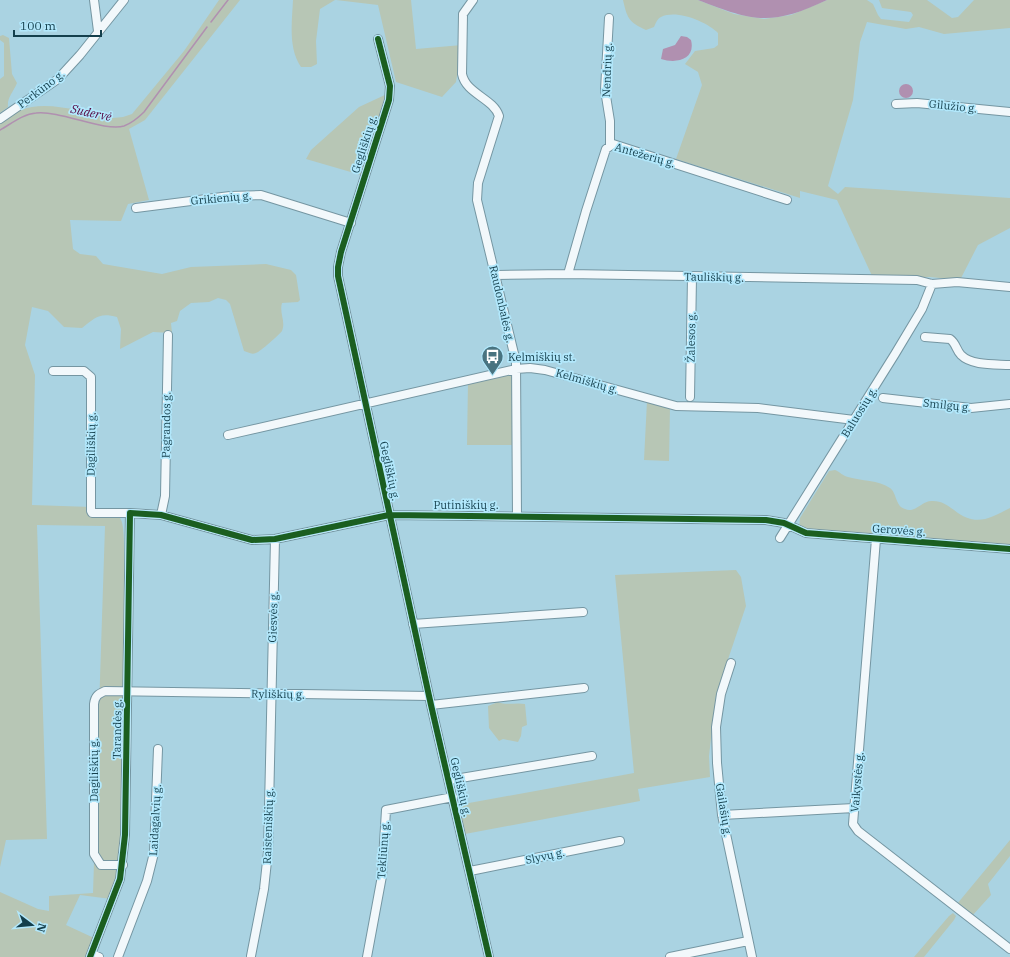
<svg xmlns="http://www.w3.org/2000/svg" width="1010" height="957" font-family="'IBM Plex Serif',serif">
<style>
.green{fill:#b7c6b5}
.water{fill:#b090b0}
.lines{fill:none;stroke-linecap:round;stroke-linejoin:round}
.stream{stroke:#b090b0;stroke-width:1.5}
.minor-casing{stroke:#7596a2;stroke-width:10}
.minor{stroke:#f2f8fb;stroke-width:8}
.cycleway-casing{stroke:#b2e8fc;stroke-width:8}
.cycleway{stroke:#1b5e20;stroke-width:6}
.labels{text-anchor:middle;stroke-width:3.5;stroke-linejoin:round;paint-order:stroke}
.street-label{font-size:11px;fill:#143f4c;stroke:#b2e8fc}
.poi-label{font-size:11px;fill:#143f4c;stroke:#b2e8fc;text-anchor:start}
.water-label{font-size:12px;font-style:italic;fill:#550640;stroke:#b2e8fc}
</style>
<rect width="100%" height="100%" fill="#aad3e2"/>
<path class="green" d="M219,0H240L145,120L129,129L149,200L128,204L121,221L70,220L73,249L80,254L96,256L103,264L162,274L191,267L266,264L291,270L296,275L300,300L298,302L282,303C279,313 286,321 282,331C280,334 260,352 256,353C251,355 248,352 244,351L230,304L226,300L218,298L209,302L191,303L180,311L177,321L171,323L172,333L153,332L120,349L121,329L117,317C99,312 95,318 82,328L64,327L48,311L32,307L25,345L35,375L32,505L92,507L93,516L120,518C126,525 123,562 125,575L122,842L118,875L111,899L80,895L66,925L94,938L87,957H0V892L38,909L49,911V896L93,893L105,526L37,525L47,839L6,840L0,867V123C7,119 14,113 21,110C46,99 87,113 113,118L123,117L132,114L184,51Z
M293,0H335L320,9L316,41L317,64L311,67H301C288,48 292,22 293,0Z
M336,0H411L416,49L462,45L456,82L442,97L396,82L378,5Z
M623,0H698L734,14L764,19L791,15L827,0H867L873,4L878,15L881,19L909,22L913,15L911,12L882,8L879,0H927L952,18L958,17L974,0H1010V28L944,34L919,27L906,29L867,22L860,42L853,100L828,186L838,194L845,187L1010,198V228L978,245L960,280L930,277L873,278L837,200L800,191V198L676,159L702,85L698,72L685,64L695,51L714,48L718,45V33C707,22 677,9 661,17C657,19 656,23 654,27L646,30C628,22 627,17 623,0Z
M3,35L9,38L12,74L17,83C13,93 7,97 8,107L0,113V79L4,76V43L0,40V36Z
M387,94L383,111L361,175L306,159L311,150L359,107Z
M512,374L513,376L514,445H467L468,382Z
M647,401L670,407L669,461L644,460Z
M835,470C840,472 843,476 848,477C861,481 879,480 890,488C897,493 895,506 905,509C915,514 922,500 933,501C942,501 947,505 954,510C975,527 989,519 1010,508V545L804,530L799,527L800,518L829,471Z
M736,570L741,577L746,606L716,695L709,756L710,777L638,789L640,801L465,834L458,805L634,773L615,575Z
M498,702C507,706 515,702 525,704L527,725L522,727L521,736L518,742L503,739L499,741L489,728L488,706Z
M1010,840V856L988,884L991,895L972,916L957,904Z
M953,913L956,916L954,920L924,957H914L949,916Z"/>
<path class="water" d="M698,0H827C772,26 754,22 698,0Z
M681,36L687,37L691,40C696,60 676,64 661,59L663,49L675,45Z
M899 91a7 7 0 1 1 14 0a7 7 0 1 1-14 0Z"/>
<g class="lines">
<path class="stream" d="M211,22L228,0
M0,130C11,124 23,114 36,113C60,110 104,132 124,126C132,123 138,118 144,112L207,27"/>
<defs>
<path id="minor" d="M94,0L98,31
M473,0L463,14L462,74C466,94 493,98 499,116L478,183L477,200L516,362L517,516
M609,18L605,90L610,121V145
M378,39L390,86L389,100L341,252L338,267V276L431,705L489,957
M896,104L917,103L1010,112
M0,119L58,79L80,55L124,0
M136,208L230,196L261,195L351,223
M568,274L586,211L606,149L613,144L787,200
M496,275L568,274L917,280L932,284L957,282L1010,287
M925,337L950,339C956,343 956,350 961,355C972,366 995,364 1010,365
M53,371H84L91,377V511L92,513H130
M690,397L692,277
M883,398L971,408L1010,404
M228,435L516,369L530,368L545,370L676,406L758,408L854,420
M161,515L165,496L168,335
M780,538L895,354L922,309L932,284
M876,539L853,824L858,831L1010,949
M413,624L583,612
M731,663L721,694L716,727L717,763L722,815L752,957
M431,705L584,688
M449,780L592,756
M722,815L854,808
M123,865H101L94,854V704C95,696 98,694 105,691L429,696
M470,871L620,841
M92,954L99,957
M251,956L264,889L268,852L275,539
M90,957L120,879L125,835L130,513L161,515L252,540L275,539L389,515L766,520L784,523L806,533L1010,549
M118,957L147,881L154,853L158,749
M367,957L382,876L386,810L453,797
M670,957L748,941"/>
</defs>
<use href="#minor" class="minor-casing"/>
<use href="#minor" class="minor"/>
<defs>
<path id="cycleway" d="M378,39L390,86L389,100L341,252L338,267V276L431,705L489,957
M90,957L120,879L125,835L130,513L161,515L252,540L275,539L389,515L766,520L784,523L806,533L1010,549"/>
</defs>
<use href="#cycleway" class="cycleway-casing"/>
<use href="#cycleway" class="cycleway"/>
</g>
<defs>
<symbol id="bus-pin" viewBox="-11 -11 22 30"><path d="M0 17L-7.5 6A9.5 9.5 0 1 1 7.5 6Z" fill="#487380" stroke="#b2e8fc"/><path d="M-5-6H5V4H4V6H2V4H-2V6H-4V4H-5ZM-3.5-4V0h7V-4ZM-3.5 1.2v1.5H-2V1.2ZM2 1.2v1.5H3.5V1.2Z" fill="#fff"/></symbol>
</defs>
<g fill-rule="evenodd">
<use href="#bus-pin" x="480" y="344" width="25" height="34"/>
</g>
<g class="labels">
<g class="street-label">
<text transform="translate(607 70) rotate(-88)" y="4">Nendrių g.</text>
<text transform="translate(41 89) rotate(-37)" y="4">Perkūno g.</text>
<text transform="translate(953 106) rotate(6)" y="4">Gilužio g.</text>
<text transform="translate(364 144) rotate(-72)" y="4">Gegliškių g.</text>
<text transform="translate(645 155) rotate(16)" y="4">Antežerių g.</text>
<text transform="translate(221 198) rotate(-5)" y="4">Grikienių g.</text>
<text transform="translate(714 277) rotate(1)" y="4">Tauliškių g.</text>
<text transform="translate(502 304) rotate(77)" y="4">Raudonbalės g.</text>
<text transform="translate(691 337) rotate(-89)" y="4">Žalesos g.</text>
<text transform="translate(587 381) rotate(16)" y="4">Kelmiškių g.</text>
<text transform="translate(947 405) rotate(6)" y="4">Smilgų g.</text>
<text transform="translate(859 412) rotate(-58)" y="4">Baluosių g.</text>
<text transform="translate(166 425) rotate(-89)" y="4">Pagrandos g.</text>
<text transform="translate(91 444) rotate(-89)" y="4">Dagiliškių g.</text>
<text transform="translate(390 471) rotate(78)" y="4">Gegliškių g.</text>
<text x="466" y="509">Putiniškių g.</text>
<text transform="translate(899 530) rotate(4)" y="4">Gerovės g.</text>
<text transform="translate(273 617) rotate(-88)" y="4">Giesvės g.</text>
<text transform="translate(278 694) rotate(1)" y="4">Ryliškių g.</text>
<text transform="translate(117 729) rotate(-89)" y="4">Tarandės g.</text>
<text transform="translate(94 770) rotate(-90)" y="4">Dagiliškių g.</text>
<text transform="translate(857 782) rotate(-85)" y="4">Vaikystės g.</text>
<text transform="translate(461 787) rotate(77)" y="4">Gegliškių g.</text>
<text transform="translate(724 810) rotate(81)" y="4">Gailašių g.</text>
<text transform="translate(155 820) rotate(-87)" y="4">Laidagalvių g.</text>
<text transform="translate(268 826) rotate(-88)" y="4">Raisteniškių g.</text>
<text transform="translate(383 850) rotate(-86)" y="4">Tekliūnų g.</text>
<text transform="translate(545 856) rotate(-12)" y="4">Slyvų g.</text>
</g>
<g class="poi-label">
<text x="508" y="361">Kelmiškių st.</text>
</g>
<g class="water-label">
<text transform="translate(91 113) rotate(12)" y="4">Sudervė</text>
</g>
</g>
<g transform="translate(32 925) rotate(106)" stroke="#b2e8fc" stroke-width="3" paint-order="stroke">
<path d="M0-3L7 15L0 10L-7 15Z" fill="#143f4c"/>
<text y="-6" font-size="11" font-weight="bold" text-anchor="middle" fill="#143f4c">N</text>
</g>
<path d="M14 30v6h87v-6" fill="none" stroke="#143f4c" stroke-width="2"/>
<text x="20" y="30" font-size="12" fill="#143f4c" stroke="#b2e8fc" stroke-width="3" paint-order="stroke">100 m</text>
</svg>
